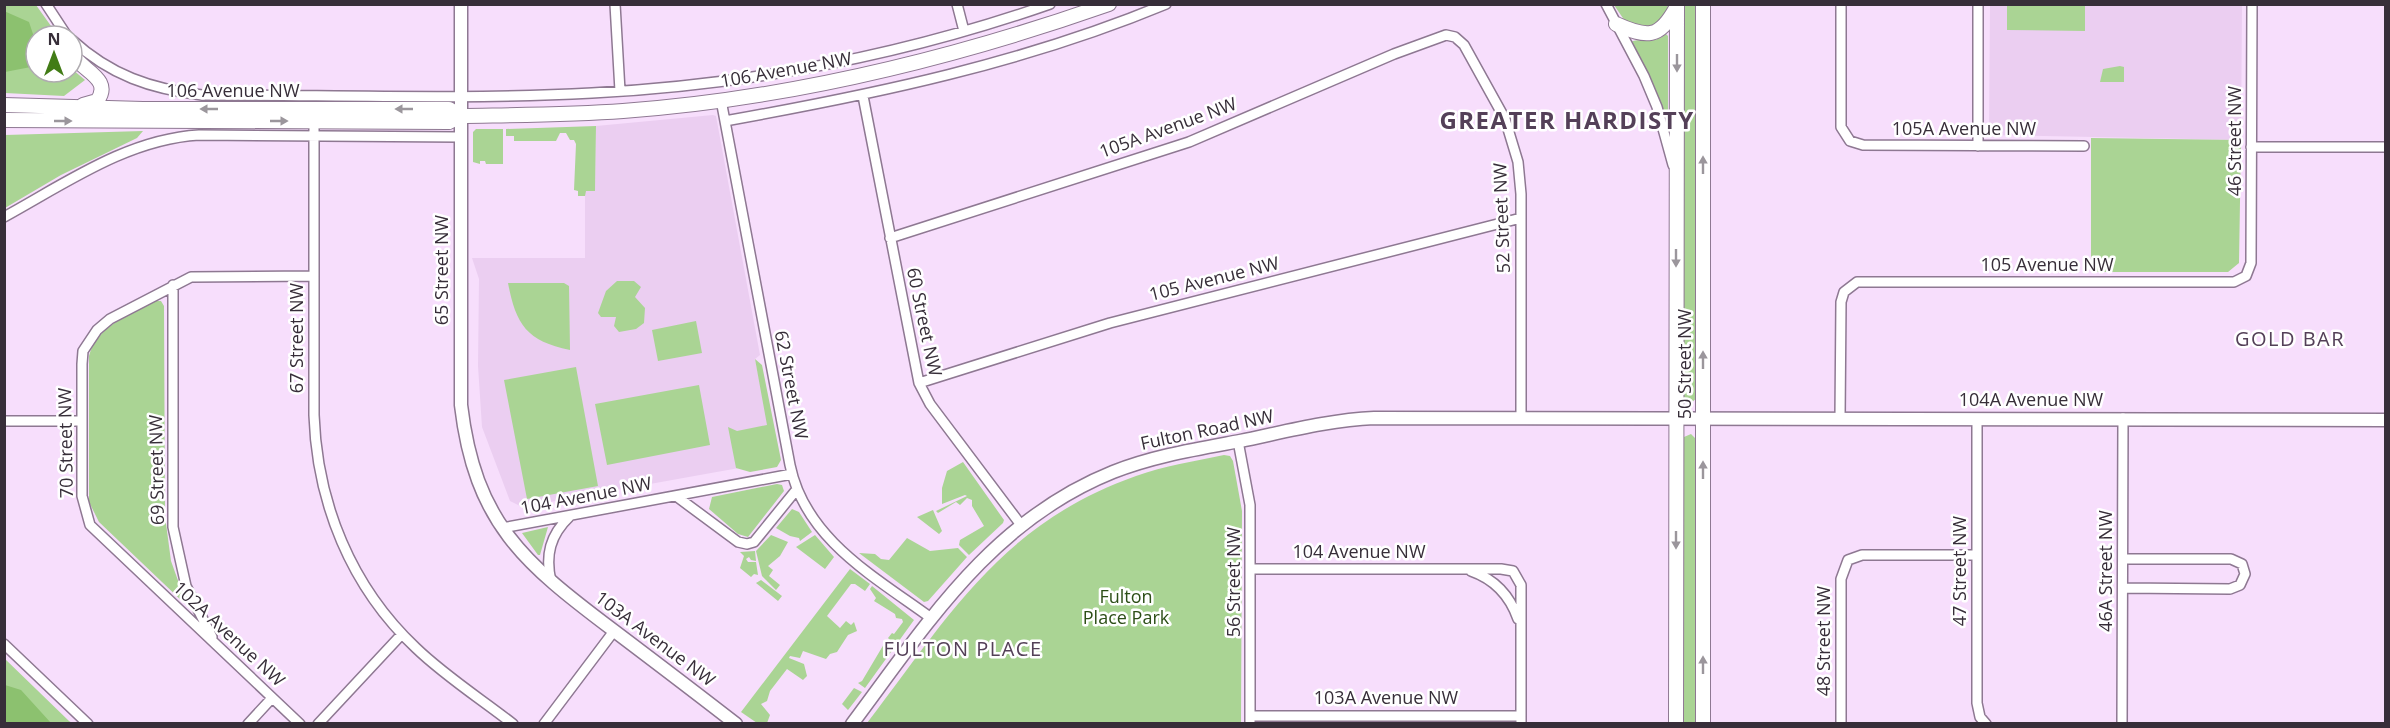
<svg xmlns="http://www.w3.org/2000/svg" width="2390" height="728" font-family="'Open Sans',sans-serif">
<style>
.built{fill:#ebcef1}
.green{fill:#aad494}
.forest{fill:#8cc16f}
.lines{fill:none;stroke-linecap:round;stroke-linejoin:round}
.minor-casing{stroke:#8e7892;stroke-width:12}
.tertiary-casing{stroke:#8e7892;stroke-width:15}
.secondary-casing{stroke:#8e7892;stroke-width:16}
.minor{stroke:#fff;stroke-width:9}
.tertiary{stroke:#fff;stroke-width:12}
.secondary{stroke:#fff;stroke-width:14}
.oneway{fill:#9b969c}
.labels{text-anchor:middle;stroke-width:5;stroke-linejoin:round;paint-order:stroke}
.street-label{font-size:18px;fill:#372e39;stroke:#fff}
.park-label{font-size:18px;fill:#2c4e16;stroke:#fff}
.neighbourhood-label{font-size:20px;letter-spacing:1.5px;fill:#544058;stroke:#fff}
.district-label{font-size:24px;font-weight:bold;letter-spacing:1.5px;fill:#544058;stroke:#fff}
</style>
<rect width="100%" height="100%" fill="#f7defc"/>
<path class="built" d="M1990,5H2242L2241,140L1989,135Z
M713,115L716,116L760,355L755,359L774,452L767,463L522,507L510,501L482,427L478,366L479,279L472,258H585V191L595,190L596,126Z"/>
<path class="green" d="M1668,4C1667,18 1660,22 1650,29L1627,24L1614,5Z
M1696,4L1698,397L1691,403L1683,398L1684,5Z
M5,5H36L51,26L53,36H36V72H72V69L85,80L64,96L5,93Z
M2007,5H2085V31L2007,30Z
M1666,34L1668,36V131L1631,42C1642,37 1651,46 1666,34Z
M2120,66L2124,67V82H2100L2103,69Z
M596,126L595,191H586L585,196H578V191L574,190L576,144L574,140H570L566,133H560L556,141H514V136H506V129Z
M476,129H503V164H486L485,161H480V164L473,162V132Z
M143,131L137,138L61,175L5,208V135Z
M2091,138L2241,140L2239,263L2228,272H2091Z
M617,281H634L641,287L635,297L645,308L644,323L636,329L619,332L614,326L616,317H601L598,313L606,291Z
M508,283H564L569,286L570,350C527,341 516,325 508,283Z
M155,301H161L164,306L165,516L171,561L185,600L183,602L99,522L89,502V356C97,326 129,315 155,301Z
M696,321L702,353L658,361L652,330Z
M755,359L762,365L781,460L777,467L750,472L736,468L728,427L737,431L767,425Z
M576,367L598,486L527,499L504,380Z
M699,385L710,445L607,465L595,404Z
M1691,434L1698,441L1697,723L1682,724V441L1684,437Z
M1224,455L1230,456L1233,461L1242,511L1241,723H867C948,617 1002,523 1136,476C1164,466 1195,461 1224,455Z
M963,462L1004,520L1003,523L969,555L959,545L960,540L984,526L972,506V500L967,498L960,505L956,502L938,513L936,511L967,496L965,495L942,504V488L947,471Z
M777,484L782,485L784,491L748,537L738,534L709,509L712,497Z
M792,509L799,512L812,532L800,541L799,538L790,536L776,528Z
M933,510L942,531L939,534L917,517Z
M548,527L540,555H538L522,533Z
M771,535L788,542L780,556L768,566L773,570L769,576L780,585L776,590L762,576L756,551Z
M815,535L834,557L825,569L796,547Z
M907,538L930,551L958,548L967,557L928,601L924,602L859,553L875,554L881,559L889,560Z
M755,551L756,561L751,560L749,557L746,559L748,562H756L758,575L754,574L751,577L740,568L744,556L740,552Z
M850,569L870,584L865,591L855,584H851L827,616L840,628L846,621L851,625L854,622L857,631L848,635L837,652L830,654L826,659L803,651L800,658L790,656L789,658L804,664L807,676L803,680L787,669L770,691L767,701L761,704L770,715L767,723H757L741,712Z
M761,580L782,596L778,601L756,583Z
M872,586L914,620L865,688L858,683L862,681L884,644L886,645L890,640L888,638L892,633L894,634L903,622L902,619L896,618L895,614L874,601L876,598L870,589Z
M4,658L69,721L72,723H5Z
M854,688L862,692L848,710L842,704Z"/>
<path class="forest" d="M4,11L29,22L36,43V66L5,72Z
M5,685L21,690L51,723H5Z"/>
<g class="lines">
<defs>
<path id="minor" d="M46,4L67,36
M615,4L620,91
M957,4L964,31
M1606,4L1644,76L1657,107L1673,165
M1841,4V127L1850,141L1863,145L2084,146
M72,40C110,75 151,89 202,95C332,95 462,100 592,93C747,85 904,55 1050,4
M863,96L919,383L930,404L1021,525
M721,100L790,465C805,539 875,577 931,618
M314,119V415C317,503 351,587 416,648C445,676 481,699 513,724
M725,121C876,94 1024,63 1166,4
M1978,146V4
M2251,147H2386
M4,217C66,183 128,139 199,135L460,137
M890,238L1189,142L1394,54L1446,35L1455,37L1464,45L1505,119L1518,162L1521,194V418
M173,285V527L186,586L212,637
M919,383L1110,323L1521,218
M1840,418L1841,302L1844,292L1857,282H2234L2246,276L2251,263L2252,4
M1977,419V703L1980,717L1986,724
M4,421H82
M1238,441L1250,505V724
M676,496L738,542L747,544L754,542L797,489
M502,528L792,474
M1251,569H1501L1513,571L1521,585V724
M1471,571C1494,579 1510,596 1518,619
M551,582C545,555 550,535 570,516
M2123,588L2230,589L2240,585L2245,574L2242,564L2231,559H2123
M4,644L88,724
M1250,716H1521
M248,724L272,698
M300,724L90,525L82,496V364L83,351L97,330L110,319L191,277L314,276
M318,724L402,634
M544,724L614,631
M1841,724V579L1848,560L1862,555H1977
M2122,724L2123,418"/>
<path id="tertiary" d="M461,4V405C475,523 524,563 613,630C654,661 695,692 736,724
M852,724C927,624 991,521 1113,472C1153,456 1197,449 1240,441C1284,432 1329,420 1374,418L2386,420"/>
<path id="secondary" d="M1616,24C1647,38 1659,39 1676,8
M72,53C79,70 114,78 97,101L83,105
M4,105L143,109H449L460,116
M4,120L449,122L460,116C515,115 569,115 623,111C789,99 952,59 1109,4
M1676,724L1677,4
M1703,724V4"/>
</defs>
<use href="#minor" class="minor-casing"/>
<use href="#tertiary" class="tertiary-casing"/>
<use href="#secondary" class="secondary-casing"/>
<use href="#minor" class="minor"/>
<use href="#tertiary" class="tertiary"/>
<use href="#secondary" class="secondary"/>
</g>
<defs><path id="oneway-solid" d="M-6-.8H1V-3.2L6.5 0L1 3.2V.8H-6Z" transform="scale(1.5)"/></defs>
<g class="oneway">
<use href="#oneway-solid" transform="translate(1677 63) rotate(90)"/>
<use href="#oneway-solid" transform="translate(209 109) rotate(180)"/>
<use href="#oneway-solid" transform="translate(404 109) rotate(-180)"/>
<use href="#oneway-solid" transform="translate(63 121)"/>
<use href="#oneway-solid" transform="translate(279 121)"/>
<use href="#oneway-solid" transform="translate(1703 165) rotate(-90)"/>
<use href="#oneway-solid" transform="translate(1676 258) rotate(90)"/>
<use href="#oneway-solid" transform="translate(1703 360) rotate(-90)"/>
<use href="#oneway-solid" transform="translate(1703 470) rotate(-90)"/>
<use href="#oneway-solid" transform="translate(1676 540) rotate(90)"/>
<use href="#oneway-solid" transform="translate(1703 665) rotate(-90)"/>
</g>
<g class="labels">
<g class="street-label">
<text transform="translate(786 70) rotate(-10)" y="6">106 Avenue NW</text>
<text x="233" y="97">106 Avenue NW</text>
<text transform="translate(1168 128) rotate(-20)" y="6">105A Avenue NW</text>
<text x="1964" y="135">105A Avenue NW</text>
<text transform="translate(2235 141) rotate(-90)" y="6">46 Street NW</text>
<text transform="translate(1502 218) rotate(-92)" y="6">52 Street NW</text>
<text x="2047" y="271">105 Avenue NW</text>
<text transform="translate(442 270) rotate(-90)" y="6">65 Street NW</text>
<text transform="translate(1214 279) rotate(-14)" y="6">105 Avenue NW</text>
<text transform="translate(924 322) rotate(78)" y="6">60 Street NW</text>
<text transform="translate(297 338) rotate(-90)" y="6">67 Street NW</text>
<text transform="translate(1685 364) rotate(-90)" y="6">50 Street NW</text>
<text transform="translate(791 385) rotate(79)" y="6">62 Street NW</text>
<text x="2031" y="406">104A Avenue NW</text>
<text transform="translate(1207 430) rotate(-12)" y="6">Fulton Road NW</text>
<text transform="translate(66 443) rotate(-91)" y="6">70 Street NW</text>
<text transform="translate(157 470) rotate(-91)" y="6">69 Street NW</text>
<text transform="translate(586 496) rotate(-11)" y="6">104 Avenue NW</text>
<text x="1359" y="558">104 Avenue NW</text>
<text transform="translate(1960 571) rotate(-90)" y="6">47 Street NW</text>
<text transform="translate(2106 571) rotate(-90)" y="6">46A Street NW</text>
<text transform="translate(1234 582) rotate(-90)" y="6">56 Street NW</text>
<text transform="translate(229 634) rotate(43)" y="6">102A Avenue NW</text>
<text transform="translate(655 639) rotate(37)" y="6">103A Avenue NW</text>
<text transform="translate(1824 641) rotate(-90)" y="6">48 Street NW</text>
<text x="1386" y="704">103A Avenue NW</text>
</g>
<g class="park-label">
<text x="1126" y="603">Fulton<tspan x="1126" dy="21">Place Park</tspan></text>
</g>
<g class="neighbourhood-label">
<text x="2290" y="346">GOLD BAR</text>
<text x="963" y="656">FULTON PLACE</text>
</g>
<g class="district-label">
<text x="1567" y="129">GREATER HARDISTY</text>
</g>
</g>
<rect width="2390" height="728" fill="none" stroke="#372e39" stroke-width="12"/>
<g transform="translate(54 54)"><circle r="28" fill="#ffffff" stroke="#afabb0" stroke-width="1.5"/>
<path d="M0-4.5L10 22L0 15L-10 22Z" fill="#427c16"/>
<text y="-9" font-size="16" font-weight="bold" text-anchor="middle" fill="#372e39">N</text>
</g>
</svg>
